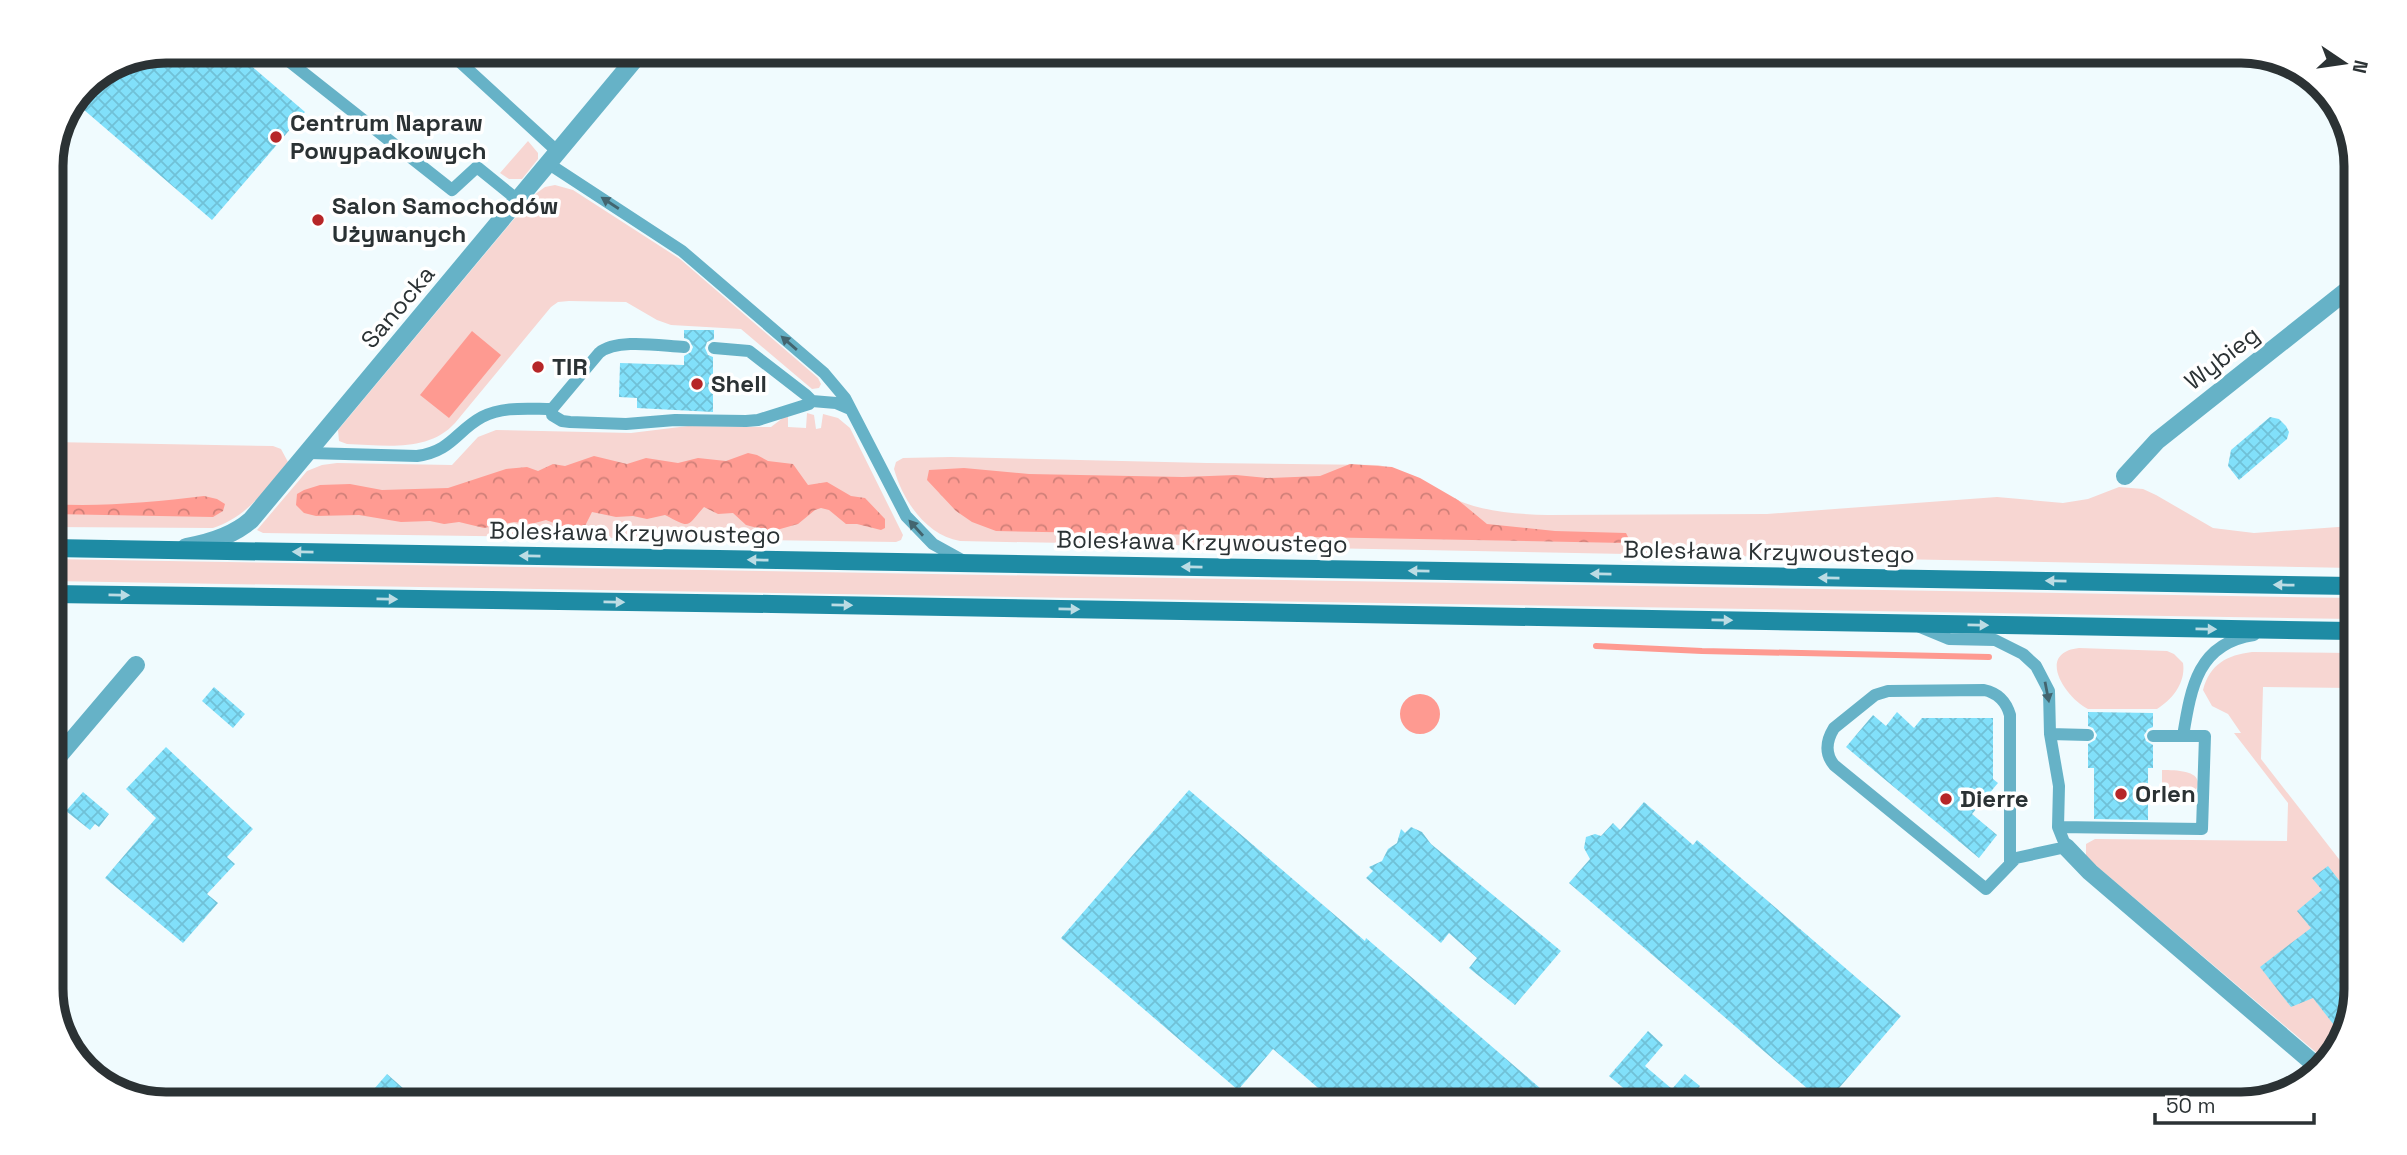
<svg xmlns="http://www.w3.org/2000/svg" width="2407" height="1155" font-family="'Space Grotesk',sans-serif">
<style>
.green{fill:#f7d6d2}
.forest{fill:url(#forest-crowns)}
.water{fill:#fe9a91}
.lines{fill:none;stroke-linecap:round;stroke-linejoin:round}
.stream{stroke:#fe9a91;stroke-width:6}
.building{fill:url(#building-cross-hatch)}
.service{stroke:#66b2c7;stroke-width:12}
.minor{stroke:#66b2c7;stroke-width:18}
.secondary{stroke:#1e8ba4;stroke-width:18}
.oneway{fill:#43656f}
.oneway2{fill:#bcdce4}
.poi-dot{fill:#b62628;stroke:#fff;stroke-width:2.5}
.labels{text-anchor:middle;stroke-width:7;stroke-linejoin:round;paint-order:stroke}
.poi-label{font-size:24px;font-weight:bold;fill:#2b3234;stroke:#fff;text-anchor:start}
.street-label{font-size:24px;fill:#2b3234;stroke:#fff}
.rim{fill:none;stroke:#2b3234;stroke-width:9}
</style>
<defs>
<pattern id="forest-crowns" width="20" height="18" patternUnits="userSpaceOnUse" patternTransform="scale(1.75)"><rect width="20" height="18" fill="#ff9b92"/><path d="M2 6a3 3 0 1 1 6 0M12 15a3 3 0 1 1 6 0" fill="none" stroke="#cf7f78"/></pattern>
<pattern id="building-cross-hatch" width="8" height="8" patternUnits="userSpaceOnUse" patternTransform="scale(1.75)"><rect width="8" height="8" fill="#81e0fa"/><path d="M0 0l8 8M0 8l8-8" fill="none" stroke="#70c1d7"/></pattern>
</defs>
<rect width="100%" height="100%" fill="#f0fbfe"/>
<path class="green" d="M528,141L538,153V159L522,179H509L500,173Z
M555,185L573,190L680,259L818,378L821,384L819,388L812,389L741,329L671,325L657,320L626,302L569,301L558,302L551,307L455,423C428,453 383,445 347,444L339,441L338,430L534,195L545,187Z
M807,413L814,415L816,429L821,428L823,414L838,418L850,428L903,535L901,540L896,542L263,533L257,530L307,471L322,465L337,463L452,465L478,437L496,430L631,433L688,426L771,427L788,414V427L806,428Z
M51,442L273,446L281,449L288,462C266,489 247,517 213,528L51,527Z
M951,457L1207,463L1378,465C1410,471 1429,487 1457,500C1485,512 1517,514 1548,515L1767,514L1997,497L2063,503L2088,499L2119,487L2143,489L2156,495L2213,528L2254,533L2352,526V568L960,541C926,535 903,501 894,469L896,462L903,458Z
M51,559L2352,598L2351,619L51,581Z
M2079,648L2167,651L2174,654L2183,663C2186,682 2173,699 2157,709H2088C2066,698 2035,653 2079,648Z
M2252,652L2351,653V688L2263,687L2261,759L2349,872L2347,1034L2325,1060L2086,857V844L2095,839L2287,841L2288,803L2234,733H2241L2228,714L2212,706L2203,690C2210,664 2227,655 2252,652Z
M2162,770C2183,770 2214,772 2188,801L2168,803L2162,799Z"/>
<path class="forest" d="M748,453L757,455L768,461L793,464L808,485L827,482L851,496L865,498L885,519V528L881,530L857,524H846L829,510L821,508L815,510L798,524L773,531L765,530L746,525L733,513L718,514L704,507C686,527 692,529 665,515L647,519L633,516L616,517L592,512L585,526L569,529L546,520L531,524L514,522L484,528L459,522L444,524L430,521L401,522L359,515L316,516L304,513L296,505L297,494L304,490L320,485L350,484L382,490L448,488L506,469L527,467L538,471L553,464L565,466L594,456L627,464L646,458L678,463L698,458L726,461Z
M1350,464L1392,467L1420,478L1458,500L1487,524L1555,531L1626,533L1629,539L1625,543L996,531L972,522L956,511L927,480L929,470L964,468L1029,474L1183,477L1236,475L1267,478L1320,476Z
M204,496L217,499L225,504L223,511L213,517L51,514V504C101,507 154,502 204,496Z"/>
<path class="water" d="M472,331L501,355L449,418L420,395Z
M1400 714a20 20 0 1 1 40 0a20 20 0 1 1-40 0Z"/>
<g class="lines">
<path class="stream" d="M1596,646L1702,651L1989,657"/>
</g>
<path class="building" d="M166,51H234L305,112L212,220L83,109L116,72Z
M684,330H714V339L707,342L705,348L708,355L713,357V412L637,408V398L619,397L620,363L684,365V356L691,352L693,347L689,340L684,338Z
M2270,417L2279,419L2286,426L2289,432L2287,439L2239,480L2228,466L2231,450Z
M214,687L245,714L233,728L202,701Z
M1897,712L1914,728L1922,718H1993V779L1998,783L1972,814L1997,835L1979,858L1846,747L1873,715L1886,726Z
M2088,712L2153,713V727L2148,729L2144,735L2146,741L2153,745V768H2148V820L2094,819V768H2088V744L2095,740L2097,735L2093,728L2088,726Z
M166,747L253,829L227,857L235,864L207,894L218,903L183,943L105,878L156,818L126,789Z
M1189,790L1365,941L1366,938L1555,1101L1332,1100L1273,1049L1238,1090L1061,938Z
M83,792L109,814L99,827L95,824L90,830L66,811Z
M1644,802L1693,845L1697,840L1901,1016L1827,1102H1823L1569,883L1590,859L1584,848L1586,837L1595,834L1601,836L1613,823L1620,830Z
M1411,827L1422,832L1431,844L1561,951L1515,1005L1469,968L1477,958L1449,933L1441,943L1366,878L1373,871L1369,867L1382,861L1388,849L1397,843L1401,829L1405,833Z
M2328,866L2349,893L2347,1034L2344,1038L2313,998L2291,1007L2260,967L2311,928L2297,911L2322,890L2312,878Z
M1648,1031L1663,1045L1645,1066L1672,1089L1685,1074L1700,1086L1687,1102H1640L1609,1076Z
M387,1074L413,1097L368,1096Z"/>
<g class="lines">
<path class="service" d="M276,51L452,190L477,167L519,201
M449,52L558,152
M549,164L682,251L824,373L845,398L906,516L933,544L962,560
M714,348L749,351L806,395L812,401
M552,409V415L562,421L570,422L626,424L675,420L746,421L758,420L809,404L812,401L836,403L850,409
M309,453L417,456C452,451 456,431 482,417C503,406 528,409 552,409L599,353C617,338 661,346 684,347
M1920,627L1949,639L1995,640L2023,654L2036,666L2049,691L2050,734L2059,786L2058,827L2202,829L2205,736H2153
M2050,734L2088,735
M2183,736C2191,687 2198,643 2254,635
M2010,862V715C2006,701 1998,693 1984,690L1888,691L1875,695L1834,728C1826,741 1825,754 1834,765L1986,889L2016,858L2066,847L2058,827"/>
<path class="minor" d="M2125,476L2157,441L2355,284
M186,547C209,543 233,536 251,520L640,53
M51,765L136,665
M2066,847L2090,872L2319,1068"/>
<path class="secondary" d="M51,548L2352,586
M51,594L772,604L2351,631"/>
</g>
<defs><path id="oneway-solid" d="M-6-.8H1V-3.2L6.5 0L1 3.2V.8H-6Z" transform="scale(1.75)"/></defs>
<g class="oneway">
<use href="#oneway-solid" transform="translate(610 203) rotate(-147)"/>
<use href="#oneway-solid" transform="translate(789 343) rotate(-139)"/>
<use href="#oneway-solid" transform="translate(916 528) rotate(-132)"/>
<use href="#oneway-solid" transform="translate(2047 692) rotate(79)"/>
</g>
<g class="oneway2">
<use href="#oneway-solid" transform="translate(303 552) rotate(-179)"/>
<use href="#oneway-solid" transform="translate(530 556) rotate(-179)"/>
<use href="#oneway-solid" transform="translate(758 560) rotate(-179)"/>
<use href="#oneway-solid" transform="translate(1192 567) rotate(-179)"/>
<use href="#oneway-solid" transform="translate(1419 571) rotate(-179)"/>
<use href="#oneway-solid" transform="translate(1601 574) rotate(-179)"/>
<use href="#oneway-solid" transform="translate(1829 578) rotate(-179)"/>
<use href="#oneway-solid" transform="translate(2056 581) rotate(-179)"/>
<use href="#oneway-solid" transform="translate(2284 585) rotate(-179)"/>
<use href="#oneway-solid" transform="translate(119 595) rotate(1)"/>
<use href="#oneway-solid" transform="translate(387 599) rotate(1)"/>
<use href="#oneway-solid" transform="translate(614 602) rotate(1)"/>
<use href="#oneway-solid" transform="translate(842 605) rotate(1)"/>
<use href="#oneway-solid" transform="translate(1069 609) rotate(1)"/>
<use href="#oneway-solid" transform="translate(1722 620) rotate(1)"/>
<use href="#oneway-solid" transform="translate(1978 625) rotate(1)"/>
<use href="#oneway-solid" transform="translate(2206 629) rotate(1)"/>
</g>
<g class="poi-dot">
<circle cx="276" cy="137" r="7"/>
<circle cx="318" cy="220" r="7"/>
<circle cx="538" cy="367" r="7"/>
<circle cx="697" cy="384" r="7"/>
<circle cx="2121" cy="794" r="7"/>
<circle cx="1946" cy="799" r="7"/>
</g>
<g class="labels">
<g class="poi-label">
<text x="290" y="131">Centrum Napraw<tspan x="290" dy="28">Powypadkowych</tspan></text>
<text x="332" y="214">Salon Samochodów<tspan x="332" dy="28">Używanych</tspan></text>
<text x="552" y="375">TIR</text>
<text x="711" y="392">Shell</text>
<text x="2135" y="802">Orlen</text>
<text x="1960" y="807">Dierre</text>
</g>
<g class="street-label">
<text transform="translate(398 307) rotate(-50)" y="8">Sanocka</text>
<text transform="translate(2222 358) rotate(-38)" y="8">Wybieg</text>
<text transform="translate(635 533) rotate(1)" y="8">Bolesława Krzywoustego</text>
<text transform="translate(1202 542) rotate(1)" y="8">Bolesława Krzywoustego</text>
<text transform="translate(1769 552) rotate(1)" y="8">Bolesława Krzywoustego</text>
</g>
</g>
<path d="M0 0H2407V1155H0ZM166 63H2241A103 103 0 0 1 2344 166V989A103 103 0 0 1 2241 1092H166A103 103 0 0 1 63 989V166A103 103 0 0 1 166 63Z" fill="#fff" fill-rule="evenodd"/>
<path class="rim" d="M166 63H2241A103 103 0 0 1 2344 166V989A103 103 0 0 1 2241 1092H166A103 103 0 0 1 63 989V166A103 103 0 0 1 166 63Z"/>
<g transform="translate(2344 63) rotate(103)" stroke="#ffffff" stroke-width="5" paint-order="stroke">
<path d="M0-5L12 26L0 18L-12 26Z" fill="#2b3234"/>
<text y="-10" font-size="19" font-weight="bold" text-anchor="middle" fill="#2b3234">N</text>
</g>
<path d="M2155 1113v10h159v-10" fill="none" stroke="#2b3234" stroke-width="3.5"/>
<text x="2166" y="1113" font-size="21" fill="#2b3234" stroke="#ffffff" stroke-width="5" paint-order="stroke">50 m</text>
</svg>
